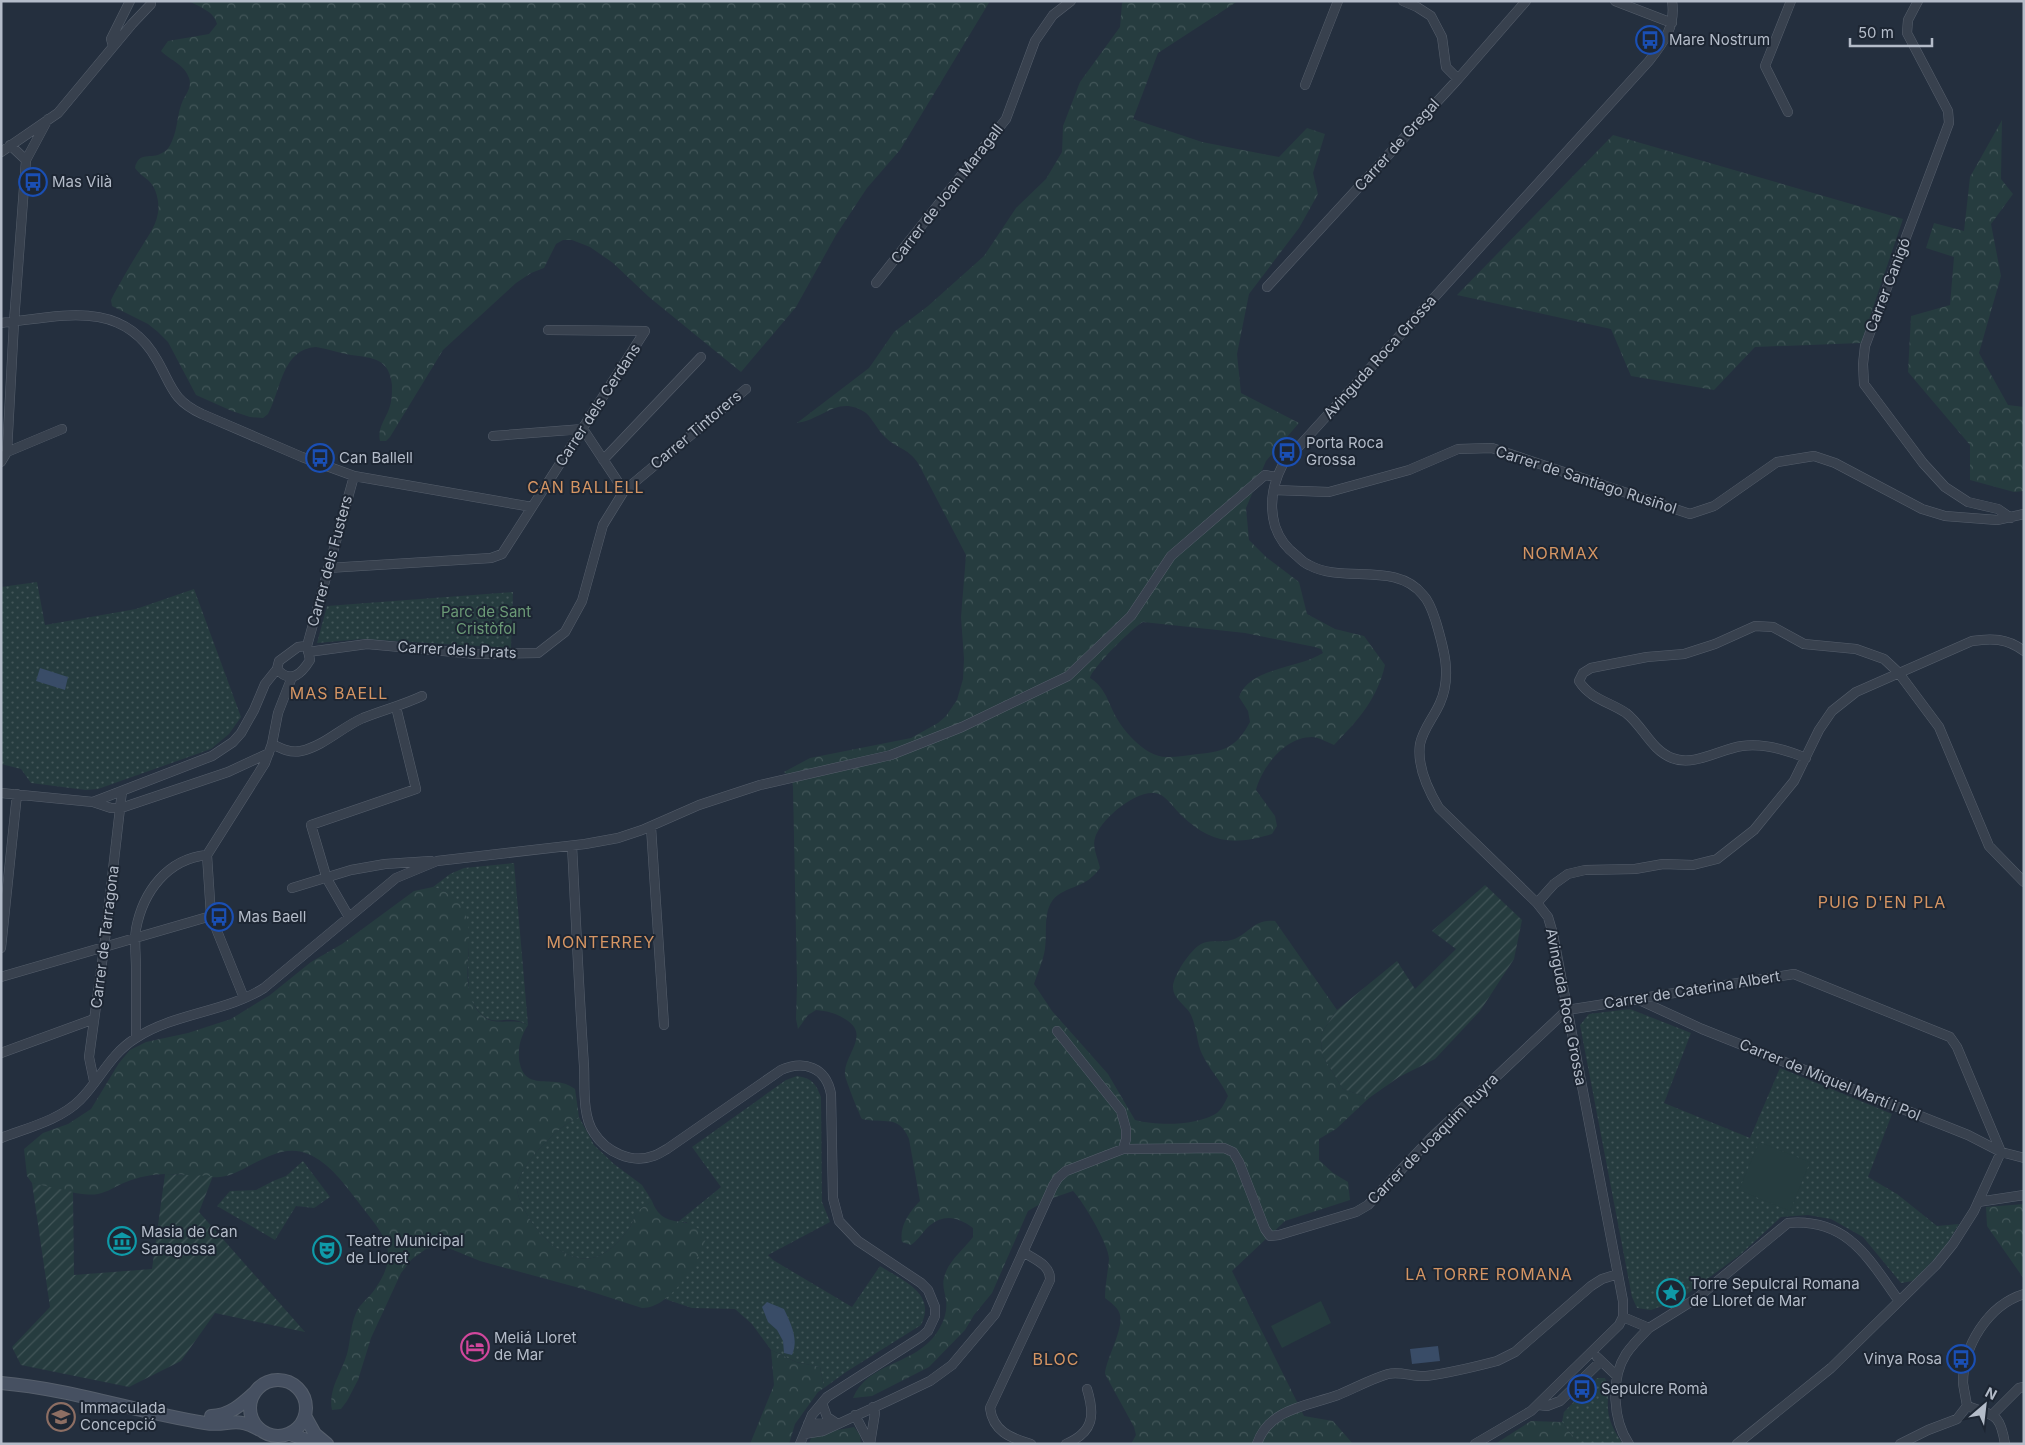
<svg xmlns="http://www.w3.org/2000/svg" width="2025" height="1445" font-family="Inter,sans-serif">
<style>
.grass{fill:url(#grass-dots)}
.forest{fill:url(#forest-crowns);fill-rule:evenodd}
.garden{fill:url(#garden-furrows)}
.pitch{fill:#263c3f}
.water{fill:#394c67}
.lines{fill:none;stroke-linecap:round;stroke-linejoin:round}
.minor-casing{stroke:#565f6c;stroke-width:10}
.secondary-casing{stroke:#565f6c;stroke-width:14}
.minor{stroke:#38414e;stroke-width:9}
.secondary{stroke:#465061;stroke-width:12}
.labels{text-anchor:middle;stroke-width:4;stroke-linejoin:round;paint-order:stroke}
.poi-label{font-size:15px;fill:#b4bcc9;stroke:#1d2633;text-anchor:start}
.street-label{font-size:15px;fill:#b4bcc9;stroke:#1d2633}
.park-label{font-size:15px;fill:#6b9a76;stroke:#1d2633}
.neighbourhood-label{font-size:16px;letter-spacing:1px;fill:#d59563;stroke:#1d2633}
</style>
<defs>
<pattern id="grass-dots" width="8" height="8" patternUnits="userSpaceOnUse" patternTransform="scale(1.25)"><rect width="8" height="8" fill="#263c3f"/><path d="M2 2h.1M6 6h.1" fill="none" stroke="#435659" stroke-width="1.8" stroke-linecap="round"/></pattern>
<pattern id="forest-crowns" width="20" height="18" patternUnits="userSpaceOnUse" patternTransform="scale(1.25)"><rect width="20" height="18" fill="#263c3f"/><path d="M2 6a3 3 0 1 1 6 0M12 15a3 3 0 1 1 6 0" fill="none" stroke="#435659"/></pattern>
<pattern id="garden-furrows" width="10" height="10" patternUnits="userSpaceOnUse" patternTransform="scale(1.25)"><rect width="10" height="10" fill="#263c3f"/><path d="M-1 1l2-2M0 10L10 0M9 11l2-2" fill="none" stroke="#435659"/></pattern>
</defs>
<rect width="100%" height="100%" fill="#242f3e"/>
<path class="grass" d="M37,582L45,625L136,609L194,589L241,717L229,734L211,749L98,789L86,790L31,783L21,769L1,764V587Z
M513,592L511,648L363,639L317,643L327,606Z
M514,863L528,1025C499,1009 492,1039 468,995C469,985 468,974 468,964C470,931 472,898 433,887L450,874L464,868Z
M1630,1009L1691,1033L1664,1103L1750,1138L1780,1068L1892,1114L1868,1177L1897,1194L1937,1226L1959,1224L1943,1250L1913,1281L1901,1283L1863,1237L1831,1219L1808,1215L1781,1217L1741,1254L1679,1300L1651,1310L1637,1308L1632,1297L1580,1025L1589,1014Z
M797,1076C811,1078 816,1083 821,1097L822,1202L830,1222L768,1255L773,1260L852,1307L880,1266C903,1281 937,1293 921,1325L846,1372L824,1388L820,1367L796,1362L771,1350L752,1324L735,1309L692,1308L665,1299L688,1272L706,1239L686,1222H678L721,1187L692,1147L786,1080Z
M579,1117L594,1145L614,1164L642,1185L652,1201C648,1204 643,1207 639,1211C635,1215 633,1222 630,1227C622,1239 610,1252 596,1257C566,1266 536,1233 524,1209C521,1203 517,1195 517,1187C519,1165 559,1125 579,1117Z
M303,1161L330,1197L314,1208L296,1206L275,1240L217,1206L230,1191L256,1190L273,1181L286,1176Z
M1597,1378H1605C1610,1389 1607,1398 1608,1410C1609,1422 1616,1434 1623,1444H1579L1562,1422L1564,1412Z"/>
<path class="forest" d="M189,1H990L900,150L867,188L836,235L796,307L741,372L649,297L613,263L590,247L572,240H563L556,244L544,268L531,273L516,283L443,350L390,437L386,441H380C377,429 385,420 389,409C392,401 392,394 392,385C389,358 373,358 351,355C339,353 328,349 316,347C282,349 281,390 268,414L263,418L250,417L232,411L196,395L168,342L158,332L148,324L112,306L111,300L114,294C122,280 130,265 139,251C151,231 165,216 155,190C151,179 141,177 135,168C139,150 151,160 162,153C167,151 170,146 172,141C178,128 177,113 183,100C187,93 192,86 189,78C185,65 170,60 161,51L168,41L209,34L217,24C214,11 199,7 189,1Z
M1125,1H1238L1158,53L1133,119L1202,142L1279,157L1307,128L1325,134L1313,173L1318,194L1299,228L1249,294L1237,354L1241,393L1299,423L1266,461L1246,508L1249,540L1266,557L1299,582L1307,614L1335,629L1364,636L1385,665C1377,700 1358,720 1334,745C1327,742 1318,737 1312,737C1285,737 1262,767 1256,790L1275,816L1277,826L1272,834C1233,846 1210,843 1181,815C1175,809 1168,799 1161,795C1141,784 1100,819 1095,838C1092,847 1098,858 1100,868C1086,887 1075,884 1058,895C1040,908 1049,936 1044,954C1042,964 1037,974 1034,984L1052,1011L1108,1074L1135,1120C1158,1126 1196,1126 1217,1113C1222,1109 1225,1102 1228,1096C1221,1081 1209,1069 1202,1054C1196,1041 1197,1026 1190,1013C1185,1005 1173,998 1173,988C1172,977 1191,949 1201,944C1210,939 1221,943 1231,940C1249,935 1253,918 1275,921L1337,1010L1321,1034L1322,1055L1343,1089L1369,1098L1336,1129L1319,1139V1160L1333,1173L1348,1182L1350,1200L1285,1221L1232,1271L1304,1416L1333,1421L1353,1444H1131L1136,1435L1134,1427L1105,1374C1106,1358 1126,1326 1119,1312C1116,1306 1110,1302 1105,1298C1105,1285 1108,1272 1109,1259C1109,1245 1083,1201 1073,1191L1047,1200L1028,1211L992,1293L974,1315L965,1330L929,1367L872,1396L853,1398C867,1364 909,1365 932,1339C941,1328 948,1315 946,1300C945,1293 942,1285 944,1278C947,1262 964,1249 973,1237V1228C958,1217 944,1213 928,1227C922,1233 918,1240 911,1245L902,1242C899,1227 909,1212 920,1201L909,1139C899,1114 884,1124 862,1119C859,1114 846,1081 845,1075C843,1055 872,1035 845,1019C836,1013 827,1011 816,1010L808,1015L798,1029L796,1019L797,983L793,788L792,779L784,772L810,758L911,738L938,723L946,716L957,700L963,679L964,659L961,617L966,555L918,463C907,447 897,449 885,437C878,431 873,419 866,413C839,394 824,419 797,423L869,368L894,332L928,306L984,256L1016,208L1046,179L1062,152L1063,126L1080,82L1120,27L1122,3ZM1143,622L1245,633L1315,647L1321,649L1323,653C1298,669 1250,667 1239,697L1248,711L1250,722C1237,746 1225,752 1198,754C1188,755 1178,757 1168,757C1145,758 1120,728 1112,709C1106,696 1103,686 1090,678C1091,669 1133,627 1143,622Z
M2002,120L2001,179L2013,194L1991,224L2001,276L1979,353L2008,405L2024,407V491L2014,492L1970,480V445L1908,372L1911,316L1950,305L1954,257L1926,248L1934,223L1964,231L1970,177Z
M1613,135L1903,219L1861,343L1755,347L1714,390L1631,376L1611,329L1457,295Z
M433,887C502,907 443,982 483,1016C495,1027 514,1017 528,1025C521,1036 518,1046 519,1059C524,1095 553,1072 575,1089L579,1117C559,1125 519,1165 517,1187C517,1195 521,1203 524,1209C536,1233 566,1266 596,1257C610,1252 622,1239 630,1227C633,1222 635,1215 639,1210C643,1207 648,1204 652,1201C665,1235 691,1209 706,1239C697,1263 671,1308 642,1308L583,1289L480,1261L446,1247L435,1246L426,1249L412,1259L401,1273L371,1338L358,1380L347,1401L341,1409L332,1410C328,1392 339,1376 345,1360C351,1346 349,1329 356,1313C360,1303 369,1298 375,1289C402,1250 383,1235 359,1203C345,1185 330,1163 308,1154C281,1142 254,1166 230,1175C211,1181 186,1173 166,1174C153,1174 138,1177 126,1182C116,1186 108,1192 98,1194C83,1197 47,1187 32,1183L27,1176L24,1149L43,1133L68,1124L91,1109L119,1063L130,1050L146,1042L188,1033L231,1019L270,995L311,962L342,944L414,891Z
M2024,1204V1279L1987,1226L1986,1207Z
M771,1350L796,1362L820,1367L824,1388L818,1392L795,1424L789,1444H750L774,1385Z
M1531,1421L1562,1422L1579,1444H1495Z
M854,1427L860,1435L861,1444H809L811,1438L827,1432Z"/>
<path class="garden" d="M1485,885L1522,920L1514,959L1480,1011L1435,1059L1399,1077L1369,1098L1343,1089L1322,1055L1321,1034L1337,1010L1397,961L1415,989L1456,949L1432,931Z
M165,1174L213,1176L199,1212L305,1332L215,1313L181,1361L129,1387L21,1365L12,1347L50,1307L32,1183L73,1192L74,1275L152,1269Z"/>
<path class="pitch" d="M1759,1142L1810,1162L1790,1211L1739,1190Z
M1321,1301L1331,1323L1282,1348L1271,1326Z"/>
<path class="water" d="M40,668L68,677L65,690L36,681Z
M767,1302L784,1309C791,1324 799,1339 792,1355L784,1353L783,1341L777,1330L768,1322L762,1307Z
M1438,1346L1440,1361L1412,1364L1410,1349Z"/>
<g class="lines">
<defs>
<path id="minor" d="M1403,1L1417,7L1431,16L1442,37L1446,67L1458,79
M1615,1L1672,23
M1918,1L1908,20L1907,33L1948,111L1949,123L1865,346L1863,364L1864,384L1923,463L1945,487L1968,502L1998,509L2011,518
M113,46L111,39L130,1
M1305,85L1338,1
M1788,112L1765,66L1791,1
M10,145L26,160
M1,152L58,113L132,24L151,4
M876,283L1006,119L1035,41L1053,15L1071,1
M1267,287L1458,79L1526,1
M1,323C58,317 122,297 157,360C172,386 172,400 202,414L302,457L354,476L532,507
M548,330L645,331
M493,436L583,429L624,491
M7,452L14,322L26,160L48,119
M603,460L701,357
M1,462L7,452L62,429
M1274,490L1329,492L1409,470L1458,449L1492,448L1690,514L1714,506L1777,462L1814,456L1835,463L1922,509L1945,516L1997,520L2024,514
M328,568L491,558L502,554L645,331
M307,646L354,476
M307,646L310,660C302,673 291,685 277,669L279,661L298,647Z
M308,652L367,644L476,654L538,653L565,632L582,601L603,525L624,491L746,389
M272,744C282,749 290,753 301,751C324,746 342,727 363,718C383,710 403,705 422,696
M1806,758C1787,750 1763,743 1742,746C1720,749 1694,767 1672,758C1651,750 1643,726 1626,713C1610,702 1590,699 1579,681L1583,673L1591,668L1647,657L1684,654L1715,644L1755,626L1773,627L1804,644L1856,649L1884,659L1898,672L1939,727L1989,846L2024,882
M1,793L93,802L212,756L233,742L241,733L254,710L265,684L277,669
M93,802L111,808H121L228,772L269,753
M651,827L664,1025
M572,846C576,919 579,993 584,1066C585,1086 582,1116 594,1133C606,1152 632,1164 653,1156C658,1155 663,1151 667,1149L781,1070C804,1060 826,1067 831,1094L833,1198L839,1221L858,1241L921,1283L928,1290L935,1307V1316L928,1331L921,1337L827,1397L812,1415L800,1444
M292,888L351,870L385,864L431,861
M1537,903L1554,884L1568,874L1585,870L1635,869L1663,864L1693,865L1717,859L1754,830L1794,781L1819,730L1832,711L1856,692L1972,641C1991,638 2007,638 2024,651
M349,917L327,879L311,825L416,789L396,707
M1,948L17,794
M1,977L211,916
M244,998L211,916L207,855L265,763L272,744L278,713L292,677
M1637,999L1702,1029L1968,1135L2001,1152L2024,1158
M1567,1010L1794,974L1950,1037L1957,1047L2001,1152L1974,1211L1953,1244L1936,1265L1831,1368L1737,1444
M1057,1031L1121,1111L1126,1129V1139L1123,1149
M136,1037C136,1014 136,991 136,968C136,955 134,942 136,929C143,892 167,859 207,855
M1,1053L94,1019
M94,1081L89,1057L104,948L122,791
M1,1138C27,1128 60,1120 80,1100C100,1080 110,1054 136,1038C174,1013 227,1012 264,988L396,878L437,861L585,844L618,838L642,830L699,805L760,785L891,755L962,727L1068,676L1131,616L1171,556L1265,475L1276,477
M1978,1202L2024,1195
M1023,1252C1034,1259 1051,1265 1050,1280L990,1408C993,1431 1010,1438 1031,1444
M1623,1317L1649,1328L1697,1298L1788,1223C1848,1218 1869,1259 1899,1301
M1597,1357L1617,1376
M822,1403L827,1417L836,1423
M1539,1405L1547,1406L1560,1401L1601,1361
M1967,1406C1966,1399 1964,1390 1963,1383C1963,1346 1988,1305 2024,1294
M1967,1406C1995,1416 2000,1413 2005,1444
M855,1415L870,1444
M1992,1415L2019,1388L2024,1387
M808,1424L834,1423
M804,1434L823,1431L888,1401L930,1381L952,1365L995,1314L1053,1186L1058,1178L1066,1171L1123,1149L1224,1148L1233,1152L1239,1162L1265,1229L1270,1236L1279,1235L1356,1212L1368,1205L1431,1138L1567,1010
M870,1444L875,1413L873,1407
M1066,1444C1094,1432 1095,1415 1087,1389
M1257,1444C1269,1408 1308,1406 1338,1395C1355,1388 1371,1379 1388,1374C1400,1371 1413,1377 1426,1376C1450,1373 1474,1367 1497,1361L1515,1352L1591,1286L1602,1279L1618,1274
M1475,1444L1531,1411L1619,1325L1623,1317V1301L1553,934L1548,917L1537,903L1439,808C1428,790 1417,765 1420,744C1423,729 1434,717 1440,703C1452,676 1444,649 1436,622C1433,613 1430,602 1423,595C1396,561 1343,584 1309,565C1304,563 1300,559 1297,556C1286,548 1279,538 1275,526C1269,505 1273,483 1283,464L1649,61C1664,42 1676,26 1672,1
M1629,1444C1613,1421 1610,1379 1626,1354C1632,1345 1641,1336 1649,1328
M1900,1444L1928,1430L1957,1419L1967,1406"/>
<path id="secondary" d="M250 1408a28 28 0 1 1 56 0a28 28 0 1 1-56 0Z
M1,1383C71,1389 136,1412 205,1423C229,1427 234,1415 260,1430
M211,1416C229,1416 242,1404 254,1393
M305,1416L315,1434L327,1444
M290,1434L318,1444"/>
</defs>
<use href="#minor" class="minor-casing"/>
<use href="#secondary" class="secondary-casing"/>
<use href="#minor" class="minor"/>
<use href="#secondary" class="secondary"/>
</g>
<defs>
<symbol id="bus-ring" viewBox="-11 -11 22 22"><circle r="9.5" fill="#1d2633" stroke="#1a4fb4" stroke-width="1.5"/><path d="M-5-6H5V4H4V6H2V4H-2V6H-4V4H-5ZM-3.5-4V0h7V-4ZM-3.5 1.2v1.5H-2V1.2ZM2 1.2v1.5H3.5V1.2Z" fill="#1a4fb4"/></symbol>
<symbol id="museum-ring" viewBox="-11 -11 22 22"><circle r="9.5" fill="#1d2633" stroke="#0f9aa8" stroke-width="1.5"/><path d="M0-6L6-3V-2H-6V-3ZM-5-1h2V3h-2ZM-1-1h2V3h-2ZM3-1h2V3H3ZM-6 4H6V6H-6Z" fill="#0f9aa8"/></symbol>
<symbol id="theatre-ring" viewBox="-11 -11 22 22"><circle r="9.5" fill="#1d2633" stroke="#0f9aa8" stroke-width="1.5"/><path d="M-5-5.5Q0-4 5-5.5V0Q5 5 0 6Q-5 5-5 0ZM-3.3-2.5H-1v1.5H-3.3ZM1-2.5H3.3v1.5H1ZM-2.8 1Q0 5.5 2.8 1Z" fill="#0f9aa8"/></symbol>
<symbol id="sight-ring" viewBox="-11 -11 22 22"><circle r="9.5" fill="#1d2633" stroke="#0f9aa8" stroke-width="1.5"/><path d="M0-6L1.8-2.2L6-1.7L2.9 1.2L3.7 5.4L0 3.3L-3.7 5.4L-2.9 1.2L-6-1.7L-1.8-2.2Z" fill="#0f9aa8"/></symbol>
<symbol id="hotel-ring" viewBox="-11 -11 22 22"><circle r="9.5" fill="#1d2633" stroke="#d1479c" stroke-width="1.5"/><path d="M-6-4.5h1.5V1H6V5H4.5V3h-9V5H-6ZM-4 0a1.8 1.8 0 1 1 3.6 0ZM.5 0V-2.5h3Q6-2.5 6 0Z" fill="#d1479c"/></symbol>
<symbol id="school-ring" viewBox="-11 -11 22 22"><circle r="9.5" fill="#1d2633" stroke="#8d6e63" stroke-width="1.5"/><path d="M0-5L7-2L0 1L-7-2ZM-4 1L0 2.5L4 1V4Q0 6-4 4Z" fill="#8d6e63"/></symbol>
</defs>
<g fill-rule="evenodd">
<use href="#bus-ring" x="1634" y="24" width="32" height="32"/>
<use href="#bus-ring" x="17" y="166" width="32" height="32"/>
<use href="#bus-ring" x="1271" y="436" width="32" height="32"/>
<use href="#bus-ring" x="304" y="442" width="32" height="32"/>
<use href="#bus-ring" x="203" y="901" width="32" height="32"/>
<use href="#museum-ring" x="106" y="1225" width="32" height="32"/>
<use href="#theatre-ring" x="311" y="1234" width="32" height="32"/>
<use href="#sight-ring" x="1655" y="1277" width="32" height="32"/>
<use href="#hotel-ring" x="459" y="1331" width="32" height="32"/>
<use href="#bus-ring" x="1945" y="1343" width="32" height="32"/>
<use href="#bus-ring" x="1566" y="1373" width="32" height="32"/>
<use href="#school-ring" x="45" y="1401" width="32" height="32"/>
</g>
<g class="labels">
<g class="poi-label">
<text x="1669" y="45">Mare Nostrum</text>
<text x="52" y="187">Mas Vilà</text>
<text x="1306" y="448">Porta Roca<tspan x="1306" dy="17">Grossa</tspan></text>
<text x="339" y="463">Can Ballell</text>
<text x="238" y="922">Mas Baell</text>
<text x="141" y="1237">Masia de Can<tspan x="141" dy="17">Saragossa</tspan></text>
<text x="346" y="1246">Teatre Municipal<tspan x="346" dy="17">de Lloret</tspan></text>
<text x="1690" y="1289">Torre Sepulcral Romana<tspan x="1690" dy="17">de Lloret de Mar</tspan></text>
<text x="494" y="1343">Meliá Lloret<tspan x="494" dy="17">de Mar</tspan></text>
<text x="1942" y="1364" text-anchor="end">Vinya Rosa</text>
<text x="1601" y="1394">Sepulcre Romà</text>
<text x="80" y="1413">Immaculada<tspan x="80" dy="17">Concepció</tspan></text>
</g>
<g class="street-label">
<text transform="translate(1397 145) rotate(-48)" y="5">Carrer de Gregal</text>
<text transform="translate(947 194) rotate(-52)" y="5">Carrer de Joan Maragall</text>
<text transform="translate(1888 285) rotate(-69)" y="5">Carrer Canigó</text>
<text transform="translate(1380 357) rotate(-48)" y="5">Avinguda Roca Grossa</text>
<text transform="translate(598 405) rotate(-57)" y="5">Carrer dels Cerdans</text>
<text transform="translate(696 430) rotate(-40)" y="5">Carrer Tintorers</text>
<text transform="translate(1586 480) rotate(18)" y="5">Carrer de Santiago Rusiñol</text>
<text transform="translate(330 561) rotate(-75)" y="5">Carrer dels Fusters</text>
<text transform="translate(457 650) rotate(3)" y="5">Carrer dels Prats</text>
<text transform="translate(105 937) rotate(-83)" y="5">Carrer de Tarragona</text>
<text transform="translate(1692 990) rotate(-9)" y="5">Carrer de Caterina Albert</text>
<text transform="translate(1566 1007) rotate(79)" y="5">Avinguda Roca Grossa</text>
<text transform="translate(1830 1080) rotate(22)" y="5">Carrer de Miquel Martí i Pol</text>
<text transform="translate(1433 1139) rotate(-45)" y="5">Carrer de Joaquim Ruyra</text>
</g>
<g class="park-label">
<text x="486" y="617">Parc de Sant<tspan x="486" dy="17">Cristòfol</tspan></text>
</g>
<g class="neighbourhood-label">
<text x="586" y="493">CAN BALLELL</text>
<text x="1561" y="559">NORMAX</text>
<text x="339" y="699">MAS BAELL</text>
<text x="1882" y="908">PUIG D'EN PLA</text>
<text x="601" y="948">MONTERREY</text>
<text x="1489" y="1280">LA TORRE ROMANA</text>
<text x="1056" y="1365">BLOC</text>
</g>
</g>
<rect width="2025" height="1445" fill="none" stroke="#b4bcc9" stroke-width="5"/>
<g transform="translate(1985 1405) rotate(28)" stroke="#1d2633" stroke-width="4" paint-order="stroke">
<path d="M0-4L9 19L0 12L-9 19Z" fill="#b4bcc9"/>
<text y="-8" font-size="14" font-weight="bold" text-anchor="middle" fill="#b4bcc9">N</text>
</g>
<path d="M1850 38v8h82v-8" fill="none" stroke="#b4bcc9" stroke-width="2.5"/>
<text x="1858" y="38" font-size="15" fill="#b4bcc9" stroke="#1d2633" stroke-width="4" paint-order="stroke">50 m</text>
</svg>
